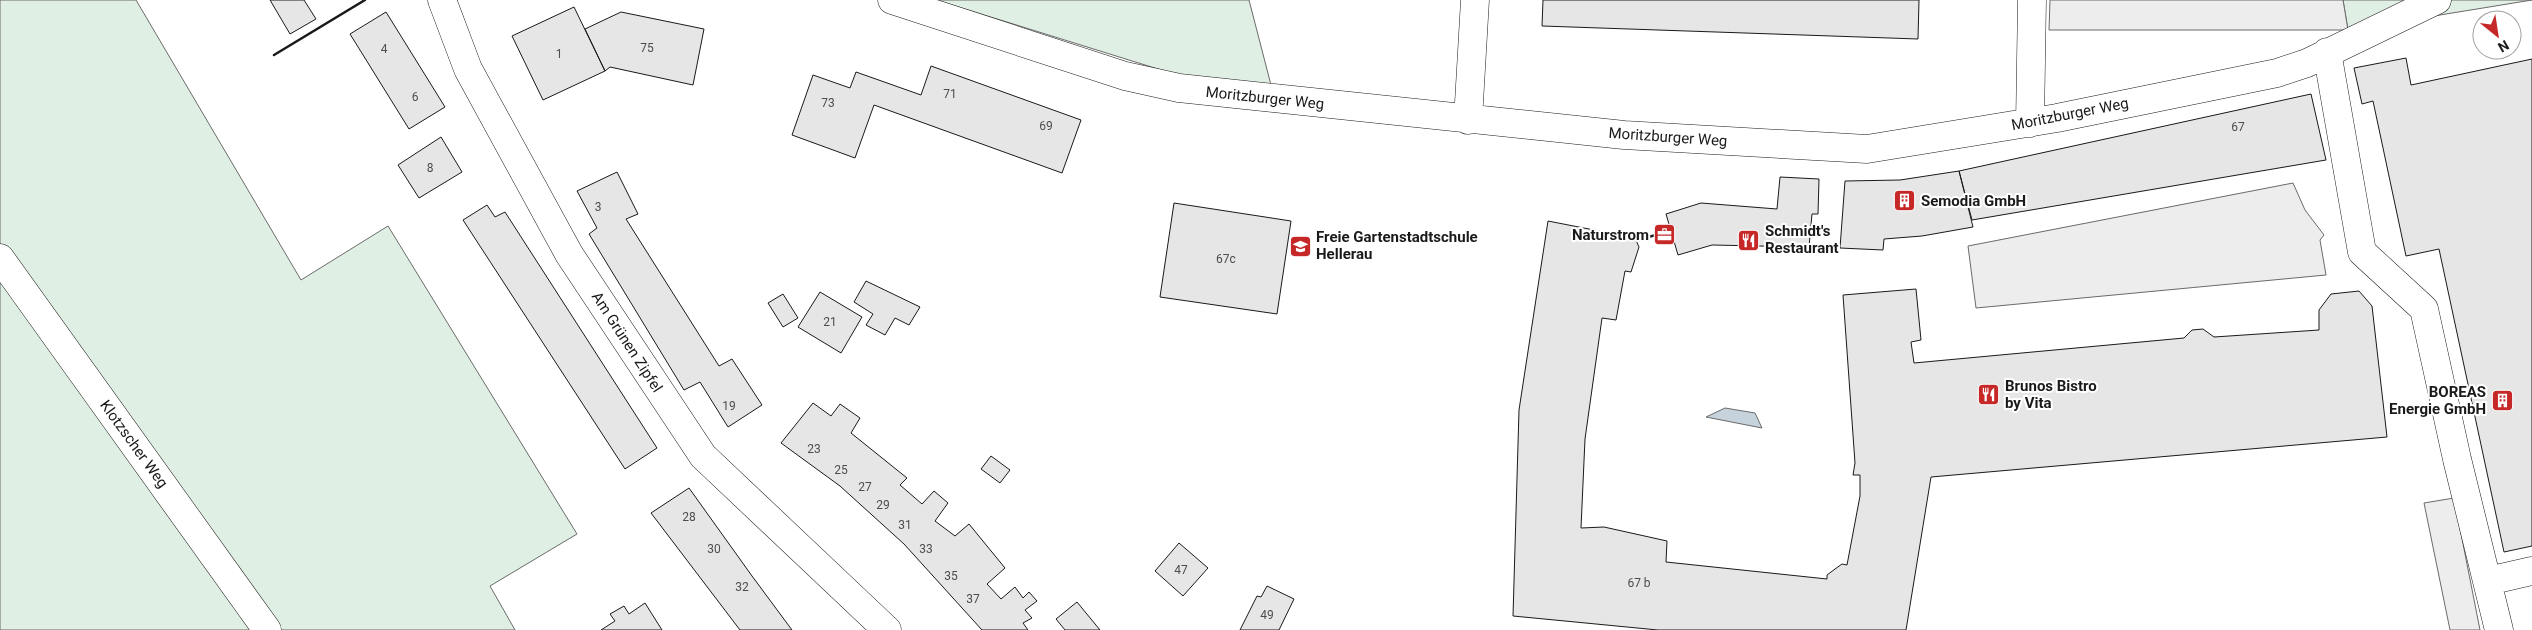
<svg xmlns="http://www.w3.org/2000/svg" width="2532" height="630" font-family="Roboto,sans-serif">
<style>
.green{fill:#e0efe3;stroke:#6a6a6a}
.parking{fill:#ededed;stroke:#6a6a6a}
.water{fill:#c6d2dc;stroke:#6a6a6a}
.building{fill:#e6e6e6;stroke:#1a1a1a}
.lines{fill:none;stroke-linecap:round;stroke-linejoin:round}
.minor-casing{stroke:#1a1a1a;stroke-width:29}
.minor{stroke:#fff;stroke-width:28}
.wall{stroke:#1a1a1a;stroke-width:2.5}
.labels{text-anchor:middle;stroke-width:4;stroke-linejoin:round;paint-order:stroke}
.number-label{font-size:12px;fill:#4d4d4d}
.street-label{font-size:15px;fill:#1a1a1a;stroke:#fff}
.poi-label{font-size:15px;font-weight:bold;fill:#1a1a1a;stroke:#fff;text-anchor:start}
</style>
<rect width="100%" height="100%" fill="#fff"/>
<path class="green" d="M0,0H136L301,280L388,226L577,534L490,586L515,630H0Z
M936,0H1249L1271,85L1174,74Z
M2343,0H2532L2348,30Z"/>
<path class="parking" d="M2050,0H2343L2348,30H2049Z
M2293,183L2305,210L2324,235L2320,240L2326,275L1976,308L1968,246Z
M2454,498L2480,630H2450L2424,503Z"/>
<path class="water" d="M1725,408L1755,413L1762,428L1706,417Z"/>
<path class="building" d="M270,0H304L316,19L290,34Z
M1543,0H1919L1918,39L1542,26Z
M574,7L605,71L543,100L512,36Z
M386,12L445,107L409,129L350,34Z
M621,12L704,29L693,85L610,67L605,71L585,29Z
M2406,58L2411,85L2532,59V546L2504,552L2439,249L2406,256L2373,101L2362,104L2354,68Z
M931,66L1081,120L1062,173L874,105L855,158L792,135L813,75L850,88L856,72L921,95Z
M2311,94L2326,160L1972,220L1959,171Z
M441,137L462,172L419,198L398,165Z
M1959,171L1973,227L1922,236L1884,239L1883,250L1840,248L1845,181L1900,180Z
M617,172L638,214L626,219L719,366L732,359L762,405L728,427L700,382L684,390L589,234L597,228L577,191Z
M1780,177L1819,179L1818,214H1812L1809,247L1712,245L1678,255L1666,214L1701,203L1777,209Z
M1174,203L1291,221L1277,314L1160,297Z
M487,205L495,217L505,212L657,448L625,469L463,220Z
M1548,221L1635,238L1639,247L1631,272L1625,271L1616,320L1602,318L1585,439L1581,528L1604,527L1667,541L1666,562L1827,579V575L1835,569L1842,564L1847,565L1860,496V475H1853L1855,463L1843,295L1916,289L1921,340L1911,342L1914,363L2184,338L2192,330L2203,329L2214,337L2319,330V310L2331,294L2359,291L2372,306L2387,437L1931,477L1906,630H1658L1513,616L1519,410Z
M866,281L920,307L909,325L895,318L885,335L866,325L873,314L854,302Z
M820,292L862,317L841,353L798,327Z
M783,294L798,318L783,327L768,303Z
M813,403L831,416L840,404L860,418L851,433L907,478L900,485L922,504L934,491L948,503L935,521L955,536L969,524L1005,568L987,584L1001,599L1015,587L1023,598L1029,592L1037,601L1025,610L1032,618L1023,623L1028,630H982L904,544L840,486L781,443Z
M991,456L1010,470L1000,483L981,469Z
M689,488L752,576L792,630H740L651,513Z
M1179,543L1208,568L1183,596L1155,571Z
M1267,586L1294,599L1279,630H1240L1257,596L1261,597Z
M1077,602L1100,630H1065L1056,619Z
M645,603L662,630H601L615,621L610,614L624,606L629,614Z"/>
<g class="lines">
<defs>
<path id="minor" d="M442,0L468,69L569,254L703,456L887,630
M892,0L1125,76L1179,88L1624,135L1867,149L2057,118L2277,73L2307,63L2437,0
M2327,52L2362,252L2424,309L2457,459L2499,630
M1468,120L1475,0
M2030,123L2032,0
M0,258L267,630
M2488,581L2532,571"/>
</defs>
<use href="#minor" class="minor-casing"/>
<use href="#minor" class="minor"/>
<path class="wall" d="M274,55L365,0
M1636,240L1672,231"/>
</g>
<defs>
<symbol id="building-square" viewBox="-11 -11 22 22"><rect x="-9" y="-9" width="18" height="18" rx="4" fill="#c62828" stroke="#fff"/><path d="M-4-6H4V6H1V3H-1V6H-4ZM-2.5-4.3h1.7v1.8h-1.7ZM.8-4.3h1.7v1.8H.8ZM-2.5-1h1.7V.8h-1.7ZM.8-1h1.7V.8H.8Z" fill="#fff"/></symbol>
<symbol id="office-square" viewBox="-11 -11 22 22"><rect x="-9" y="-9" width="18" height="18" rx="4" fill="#c62828" stroke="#fff"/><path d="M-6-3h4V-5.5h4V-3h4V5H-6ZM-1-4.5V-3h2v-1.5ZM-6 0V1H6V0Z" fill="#fff"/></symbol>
<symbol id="restaurant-square" viewBox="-11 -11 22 22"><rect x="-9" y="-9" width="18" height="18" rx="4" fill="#c62828" stroke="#fff"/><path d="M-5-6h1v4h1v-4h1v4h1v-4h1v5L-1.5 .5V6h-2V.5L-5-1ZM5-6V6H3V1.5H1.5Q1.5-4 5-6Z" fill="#fff"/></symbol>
<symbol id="school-square" viewBox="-11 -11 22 22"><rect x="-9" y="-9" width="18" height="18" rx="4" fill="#c62828" stroke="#fff"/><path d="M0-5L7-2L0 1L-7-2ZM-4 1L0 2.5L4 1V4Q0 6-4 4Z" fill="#fff"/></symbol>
</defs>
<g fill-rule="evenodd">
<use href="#building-square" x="1892" y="188" width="25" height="25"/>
<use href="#office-square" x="1652" y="222" width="25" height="25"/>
<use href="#restaurant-square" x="1736" y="228" width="25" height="25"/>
<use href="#school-square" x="1288" y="234" width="25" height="25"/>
<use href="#restaurant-square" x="1976" y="382" width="25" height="25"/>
<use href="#building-square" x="2490" y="388" width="25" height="25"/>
</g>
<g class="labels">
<g class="number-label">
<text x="647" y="52">75</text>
<text x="384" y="53">4</text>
<text x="559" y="58">1</text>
<text x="950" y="98">71</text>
<text x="415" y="101">6</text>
<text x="828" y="107">73</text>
<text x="1046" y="130">69</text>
<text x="2238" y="131">67</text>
<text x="430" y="172">8</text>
<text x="598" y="211">3</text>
<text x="1226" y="263">67c</text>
<text x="830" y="326">21</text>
<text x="729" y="410">19</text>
<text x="814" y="453">23</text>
<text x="841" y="474">25</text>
<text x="865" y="491">27</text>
<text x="883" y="509">29</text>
<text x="689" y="521">28</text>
<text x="905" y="529">31</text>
<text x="714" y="553">30</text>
<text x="926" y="553">33</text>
<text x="1181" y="574">47</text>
<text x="951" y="580">35</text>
<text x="1639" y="587">67 b</text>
<text x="742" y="591">32</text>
<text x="973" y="603">37</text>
<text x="1267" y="619">49</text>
</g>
<g class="street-label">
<text transform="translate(1265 98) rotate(6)" y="5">Moritzburger Weg</text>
<text transform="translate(2070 114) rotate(-11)" y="5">Moritzburger Weg</text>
<text transform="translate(1668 137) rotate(4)" y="5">Moritzburger Weg</text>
<text transform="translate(627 342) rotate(57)" y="5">Am Grünen Zipfel</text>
<text transform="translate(134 444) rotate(54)" y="5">Klotzscher Weg</text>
</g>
<g class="poi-label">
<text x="1921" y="206">Semodia GmbH</text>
<text x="1765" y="236">Schmidt's<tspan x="1765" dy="17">Restaurant</tspan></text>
<text x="1649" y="240" text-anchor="end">Naturstrom</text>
<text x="1316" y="242">Freie Gartenstadtschule<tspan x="1316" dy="17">Hellerau</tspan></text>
<text x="2005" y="391">Brunos Bistro<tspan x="2005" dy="17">by Vita</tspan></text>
<text x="2486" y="397" text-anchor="end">BOREAS<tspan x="2486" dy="17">Energie GmbH</tspan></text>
</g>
</g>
<g transform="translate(2497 35) rotate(150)"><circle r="24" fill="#ffffff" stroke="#a3a3a3"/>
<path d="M0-4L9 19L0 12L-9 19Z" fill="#c62828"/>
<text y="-8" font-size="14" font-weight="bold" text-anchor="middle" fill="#1a1a1a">N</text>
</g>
</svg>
